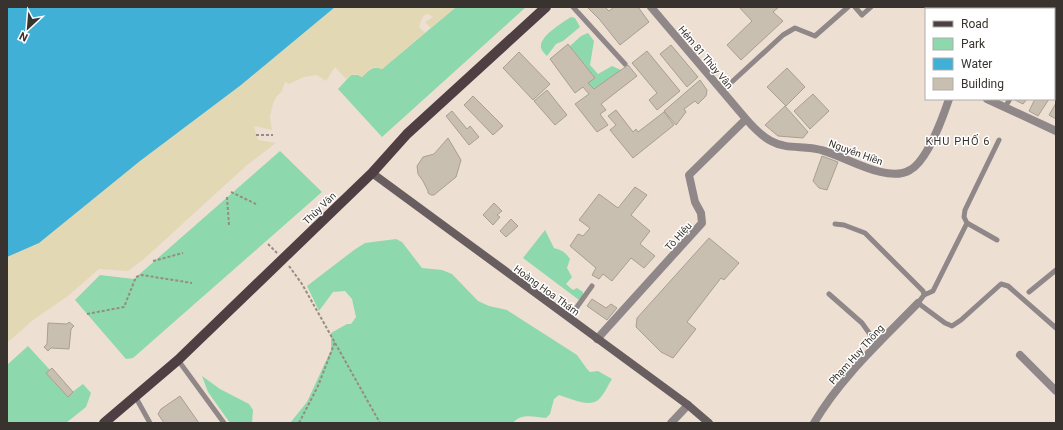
<svg xmlns="http://www.w3.org/2000/svg" width="1063" height="430" font-family="Roboto,sans-serif">
<style>
.green{fill:#8dd8ad}
.sand{fill:#e2d9b4}
.water{fill:#40b0d6}
.building{fill:#c8bfb0;stroke:#a89f91}
.lines{fill:none;stroke-linecap:round;stroke-linejoin:round}
.path{stroke:#968c83;stroke-width:2;stroke-dasharray:3 2;stroke-linecap:butt}
.service{stroke:#908789;stroke-width:5}
.minor{stroke:#908789;stroke-width:8}
.secondary{stroke:#685d5f;stroke-width:8}
.primary{stroke:#4d3f42;stroke-width:10}
.labels{text-anchor:middle;stroke-width:3;stroke-linejoin:round;paint-order:stroke}
.street-label{font-size:10px;fill:#38332e;stroke:#fff}
.neighbourhood-label{font-size:11px;letter-spacing:1px;fill:#38332e;stroke:#fff}
</style>
<rect width="100%" height="100%" fill="#eedfd3"/>
<path class="green" d="M456,7H526L382,137L338,89L351,75H358L362,77C368,71 373,65 382,69Z
M571,17L575,18L580,27L563,41L556,44L547,56C544,53 540,49 541,45C542,35 563,22 571,17Z
M588,33L594,41L590,65L598,74L612,66L621,70L594,89L588,83L595,78L570,46L581,36Z
M280,151L322,192L133,358L126,359L75,300L100,275L134,279Z
M545,230L554,248C562,250 566,253 570,259L567,268L572,277L566,284L573,290L577,288L583,292V298L579,300L523,258Z
M396,239L402,242L422,268L442,270L452,274L478,301L489,306L507,310L577,355L587,369L590,372L598,371L612,379C608,385 604,395 598,400C588,408 570,398 559,395L554,399L550,414L546,418C534,417 521,413 513,423H290L307,402L331,350V333L347,324H351L356,317L352,299L345,291L333,292L319,311L307,286L354,250L365,243Z
M28,346L71,393L83,384L91,393L86,407L66,423H7V365Z
M202,376L220,389L249,404L253,410L252,423H230L208,392Z"/>
<path class="sand" d="M216,7H456L431,28L425,22L433,17L428,14C422,15 421,21 419,27L425,33L382,69L375,67L370,69L362,77C355,73 352,74 346,79L335,67L326,81L317,75L304,77L289,84L285,82L282,91L276,97L273,104L270,117L272,130L254,126L258,140L276,143L247,165L144,259L128,271L99,269L68,296L33,320L7,343V165Z"/>
<path class="water" d="M7,7H335L241,85L140,161L39,243L7,257Z"/>
<path class="building" d="M587,7H605L609,11L614,7H638L649,22L620,45L600,20Z
M739,7H779L773,12L783,21L741,60L727,45L752,21Z
M1008,7H1028L1032,9H1011Z
M1054,30L1056,31V45L1054,44Z
M568,44L595,78L588,83L594,89L628,65L637,76L601,104L606,110L600,114L608,125L597,132L575,104L589,94L583,87L575,93L550,59Z
M671,45L698,77L687,87L660,54Z
M647,51L680,91L657,110L649,100L657,93L632,63Z
M519,52L550,84L533,100L503,68Z
M787,68L805,87L786,106L767,87Z
M1054,68L1056,70V87L1054,91Z
M700,80L707,90L706,96L698,104L695,101L684,109L686,112L676,125L664,111Z
M547,90L567,115L555,125L534,101Z
M813,94L829,111L810,129L794,111Z
M473,96L503,126L493,135L464,105Z
M1013,99H1027L1023,104Z
M1035,99H1049L1038,116L1029,111Z
M1056,103V119L1049,115Z
M785,106L808,132L803,138L778,136L765,125Z
M616,110L633,132L636,129L638,132L664,112L674,125L633,158L610,130L616,125L608,116Z
M452,111L467,129L470,126L479,137L469,145L446,116Z
M448,138L461,160L456,177L434,195H431L428,193V191L423,181L418,174L417,166L423,157L434,154Z
M822,156L838,162L827,190L819,188L813,181Z
M635,187L647,195L631,215L650,231L640,244L655,256L644,268L631,258L612,281L603,274L599,279L592,275L596,268L570,246L578,234L583,236L590,228L579,220L599,194L618,208Z
M494,203L502,211L497,215L500,217L493,225L483,215Z
M511,219L518,226L506,237L500,231Z
M709,238L739,263L724,280L721,278L687,322L696,329L673,358L661,352L636,327L637,318Z
M592,299L606,308L611,304L617,308L607,320L587,306Z
M69,322L74,326L71,329L69,349L51,348L48,351L44,347L47,344L48,323L67,324Z
M52,368L73,392L68,397L46,373Z
M180,396L199,423H164L158,414L161,409Z"/>
<g class="lines">
<path class="path" d="M256,135H273
M231,192L256,204
M227,197L229,225
M268,244L277,253
M153,261L183,253
M289,266L302,284L380,423
M87,314L124,307L136,277L142,275L192,283
M299,423L318,386L335,342"/>
<path class="service" d="M573,7L625,64
M855,7L862,15L871,7
M722,91L783,35L795,28L815,36L848,7
M1005,107L1010,99
M835,224L844,225L865,233L923,291L924,295L918,303L945,323L952,326L961,320L1001,284L1008,286L1056,328
M997,240L967,223L964,217L965,210L999,140
M1029,292L1056,270
M829,294L862,323L877,344
M924,295L933,291L967,223
M569,318L592,286
M178,360L224,423
M135,396L150,423"/>
<path class="minor" d="M651,7L746,119C753,127 761,136 771,141C787,150 804,145 821,150C845,156 887,184 910,170C927,161 943,117 949,99
M984,9L985,7
M987,99L1056,131
M597,339L702,223L701,213L695,202L689,175L746,119
M1020,355L1056,391
M671,423L688,405
M814,423C841,377 881,341 918,303"/>
<path class="secondary" d="M372,173L688,405L709,423"/>
<path class="primary" d="M104,423L178,360L372,173L407,134L546,7"/>
</g>
<g class="labels">
<g class="street-label">
<text transform="translate(706 57) rotate(50)" y="4">Hẻm 81 Thùy Vân</text>
<text transform="translate(856 152) rotate(20)" y="4">Nguyễn Hiền</text>
<text transform="translate(319 208) rotate(-44)" y="4">Thùy Vân</text>
<text transform="translate(678 236) rotate(-48)" y="4">Tô Hiệu</text>
<text transform="translate(547 290) rotate(36)" y="4">Hoàng Hoa Thám</text>
<text transform="translate(856 354) rotate(-48)" y="4">Phạm Huy Thông</text>
</g>
<g class="neighbourhood-label">
<text x="958" y="145">KHU PHỐ 6</text>
</g>
</g>
<rect width="1063" height="430" fill="none" stroke="#38332e" stroke-width="16"/>
<rect x="925" y="8" width="130" height="92" fill="#ffffff" stroke="#afadab"/>
<rect x="933" y="21" width="20" height="6" fill="#4d3f42" stroke="#afadab"/>
<text x="961" y="28" font-size="12" fill="#38332e">Road</text>
<rect x="933" y="38" width="20" height="12" fill="#8dd8ad" stroke="#afadab"/>
<text x="961" y="48" font-size="12" fill="#38332e">Park</text>
<rect x="933" y="58" width="20" height="12" fill="#40b0d6" stroke="#afadab"/>
<text x="961" y="68" font-size="12" fill="#38332e">Water</text>
<rect x="933" y="78" width="20" height="12" fill="#c8bfb0" stroke="#afadab"/>
<text x="961" y="88" font-size="12" fill="#38332e">Building</text>
<g transform="translate(28 28) rotate(206)" stroke="#ffffff" stroke-width="3" paint-order="stroke">
<path d="M0-3L7 15L0 10L-7 15Z" fill="#38332e"/>
<text y="-6" font-size="11" font-weight="bold" text-anchor="middle" fill="#38332e">N</text>
</g>
</svg>
